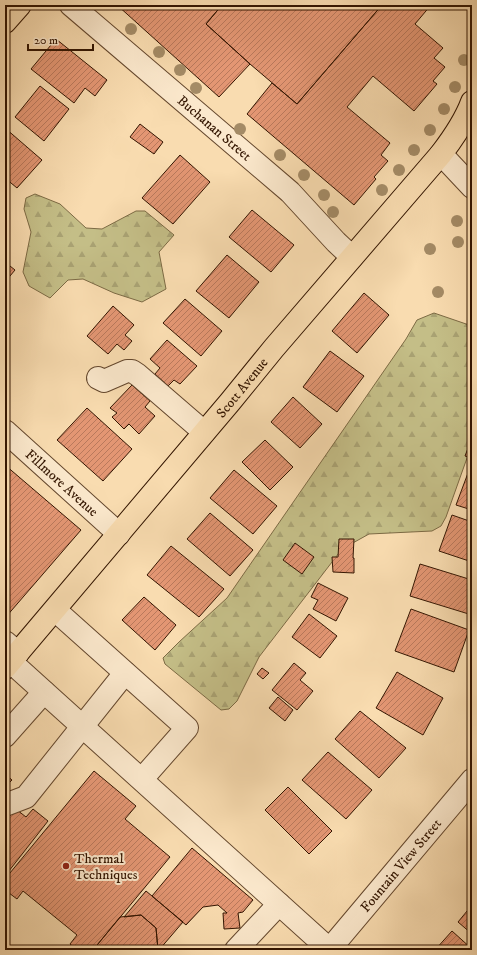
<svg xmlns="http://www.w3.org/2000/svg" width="477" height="955" font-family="'IM FELL DW Pica',serif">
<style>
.forest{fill:url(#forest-firs);stroke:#7c6a44}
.building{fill:url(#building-hatch);stroke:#331501}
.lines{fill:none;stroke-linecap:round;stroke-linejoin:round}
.minor-casing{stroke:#64472d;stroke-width:24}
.major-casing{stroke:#331501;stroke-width:24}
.minor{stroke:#fbe8cc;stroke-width:22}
.major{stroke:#f9dcb0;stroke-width:22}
.tree{fill:#a48b66}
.poi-dot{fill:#8f2418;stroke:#fbe8cc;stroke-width:1.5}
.labels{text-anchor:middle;stroke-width:4;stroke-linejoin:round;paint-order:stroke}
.street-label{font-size:14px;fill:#331501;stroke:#fbe8cc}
.poi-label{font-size:14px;fill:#331501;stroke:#fbe8cc;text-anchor:start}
</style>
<defs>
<pattern id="forest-firs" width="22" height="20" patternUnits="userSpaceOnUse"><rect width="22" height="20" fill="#c4be87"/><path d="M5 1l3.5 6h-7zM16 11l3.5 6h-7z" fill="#a9a273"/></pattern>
<pattern id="building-hatch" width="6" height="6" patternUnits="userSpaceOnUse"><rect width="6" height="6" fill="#e39673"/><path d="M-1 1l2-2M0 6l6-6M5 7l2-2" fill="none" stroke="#b9795c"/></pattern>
</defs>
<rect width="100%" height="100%" fill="#f9dcb0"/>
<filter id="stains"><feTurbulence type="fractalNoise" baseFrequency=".005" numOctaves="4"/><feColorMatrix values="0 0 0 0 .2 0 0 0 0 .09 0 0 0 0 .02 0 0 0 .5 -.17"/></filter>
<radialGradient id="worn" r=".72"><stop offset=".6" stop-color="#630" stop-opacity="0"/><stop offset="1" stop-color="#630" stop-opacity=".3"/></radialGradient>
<path class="forest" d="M35,194L60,204L86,228L102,229L136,211H145L174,235L159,252L166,289L142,302L114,293L83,279L68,280L50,298L29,286L23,272L31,232L24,209L26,198Z
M434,313L472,326V444L446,517L441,526L432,531L369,534L342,549L259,657L237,701L229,709L221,710L165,664L163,658L179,642L227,598L406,339L417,320Z"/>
<path class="building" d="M117,5H222L206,24L250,64L219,97Z
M222,5H382L297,104L250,64L206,24Z
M382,5H431L415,24L443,48L434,58L445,67L433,81L437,84L414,111L373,76L347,107L390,143L381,155L388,161L374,177L376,179L354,205L247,114L272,83L297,104Z
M56,39L107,80L95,96L85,88L74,103L31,69Z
M40,86L69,109L44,141L15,117Z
M140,124L163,142L154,154L130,137Z
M5,128L42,160L17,188L5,178Z
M180,155L210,182L173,224L142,198Z
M252,210L294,245L271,272L229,237Z
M227,255L259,282L229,318L196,291Z
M5,262L15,270L5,282Z
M364,293L389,315L357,353L332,331Z
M185,299L222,331L201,356L163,323Z
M113,306L134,325L125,335L132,341L124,350L117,344L108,354L87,336Z
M167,340L197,366L180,384L174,380L168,386L155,374L160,368L150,359Z
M330,351L364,376L337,412L303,387Z
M132,385L150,401L145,407L155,416L139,434L129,424L124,429L112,417L117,413L110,408Z
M293,397L322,424L300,448L271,422Z
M87,408L132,449L103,481L57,440Z
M472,438V458L465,456Z
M265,440L293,467L270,490L242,462Z
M5,465L81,530L5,618Z
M234,470L277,506L253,534L210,498Z
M468,473L472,474V510L456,505Z
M210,513L253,550L230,576L187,539Z
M452,515L472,522V562L439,551Z
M339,539H354L353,558H354V573L333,572L332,557H338Z
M295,543L314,557L302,574L283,560Z
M171,546L224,589L199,617L147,575Z
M420,564L472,580V615L410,596Z
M318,583L348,598L336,621L313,609L318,600L311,597Z
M144,597L176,625L155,650L122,620Z
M411,609L469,630L454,672L395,651Z
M309,614L337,636L320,658L292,637Z
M294,663L306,673L300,680L313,691L297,710L272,690Z
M262,668L269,673L263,679L257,674Z
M397,672L443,698L423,735L376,708Z
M278,697L293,710L285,721L269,708Z
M360,711L406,748L379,778L335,739Z
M328,752L372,790L346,819L302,780Z
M94,771L136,806L125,819L170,857L93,950H77L70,944L77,935L23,891L17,899L5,890V879Z
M5,774L12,780L5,787Z
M288,787L332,831L309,854L265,810Z
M12,806L26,817L33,809L48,821L5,876V814Z
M192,848L253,900L243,912L238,913L240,928L224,929L223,913H227L218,905L203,907L186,925L152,896Z
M146,891L183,922L159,950H158L156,928L141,915L124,917Z
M472,905V934L458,922Z
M141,915L156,928L158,950H93L120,917Z
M452,931L472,949V950H435Z"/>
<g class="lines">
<defs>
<g id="minor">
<path id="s1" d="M71,5L290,192L336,242L352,257"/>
<path d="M441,154L472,187"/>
<path d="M98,378L104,381L127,371H132L138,375L204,432"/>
<path id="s2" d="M5,431L119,534"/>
<path d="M55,610L187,728L142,779"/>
<path d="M5,642L18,653"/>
<path d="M11,662L330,950"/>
<path d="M5,736L44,692"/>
<path d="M5,805L26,797L125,673"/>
<path d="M236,950L279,904"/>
<path id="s3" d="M329,950L472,780"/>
</g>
<g id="major">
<path d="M5,22L20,5"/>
<path id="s4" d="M5,668L230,402L274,348L441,154C454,137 465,121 472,102"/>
</g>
</defs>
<use href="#minor" class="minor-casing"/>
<use href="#major" class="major-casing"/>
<use href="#minor" class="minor"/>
<use href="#major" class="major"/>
</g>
<g class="tree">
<circle cx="131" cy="29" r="6"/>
<circle cx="159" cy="52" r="6"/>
<circle cx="464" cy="60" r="6"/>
<circle cx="180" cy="70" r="6"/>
<circle cx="455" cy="87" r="6"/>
<circle cx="196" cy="88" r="6"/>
<circle cx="444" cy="109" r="6"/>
<circle cx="240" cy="129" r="6"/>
<circle cx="430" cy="130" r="6"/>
<circle cx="414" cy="150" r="6"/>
<circle cx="280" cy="155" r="6"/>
<circle cx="399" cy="170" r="6"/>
<circle cx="304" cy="175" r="6"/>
<circle cx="382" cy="190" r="6"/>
<circle cx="324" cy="195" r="6"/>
<circle cx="333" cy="212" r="6"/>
<circle cx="457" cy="221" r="6"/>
<circle cx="458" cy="242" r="6"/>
<circle cx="430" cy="249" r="6"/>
<circle cx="438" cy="292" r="6"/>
</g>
<circle class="poi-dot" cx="66" cy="866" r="4"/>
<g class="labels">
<g class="street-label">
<text dy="5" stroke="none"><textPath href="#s1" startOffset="189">Buchanan Street</textPath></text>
<text dy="5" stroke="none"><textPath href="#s4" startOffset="367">Scott Avenue</textPath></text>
<text dy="5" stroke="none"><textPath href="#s2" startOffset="77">Fillmore Avenue</textPath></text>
<text dy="5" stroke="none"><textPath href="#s3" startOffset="111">Fountain View Street</textPath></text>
</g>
<g class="poi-label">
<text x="74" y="863">Thermal<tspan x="74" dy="16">Techniques</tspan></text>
</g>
</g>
<rect width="477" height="955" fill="none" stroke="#f9dcb0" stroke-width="20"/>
<rect x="6" y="6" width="465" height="943" fill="none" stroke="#331501" stroke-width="2"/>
<rect x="10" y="10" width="457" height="935" fill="none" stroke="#331501"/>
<path d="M28 44v6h65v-6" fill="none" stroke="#331501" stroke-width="2"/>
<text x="34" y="44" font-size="12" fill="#331501" stroke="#fbe8cc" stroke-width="3" paint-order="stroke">20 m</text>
<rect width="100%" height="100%" filter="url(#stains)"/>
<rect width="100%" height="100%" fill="url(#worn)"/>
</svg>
